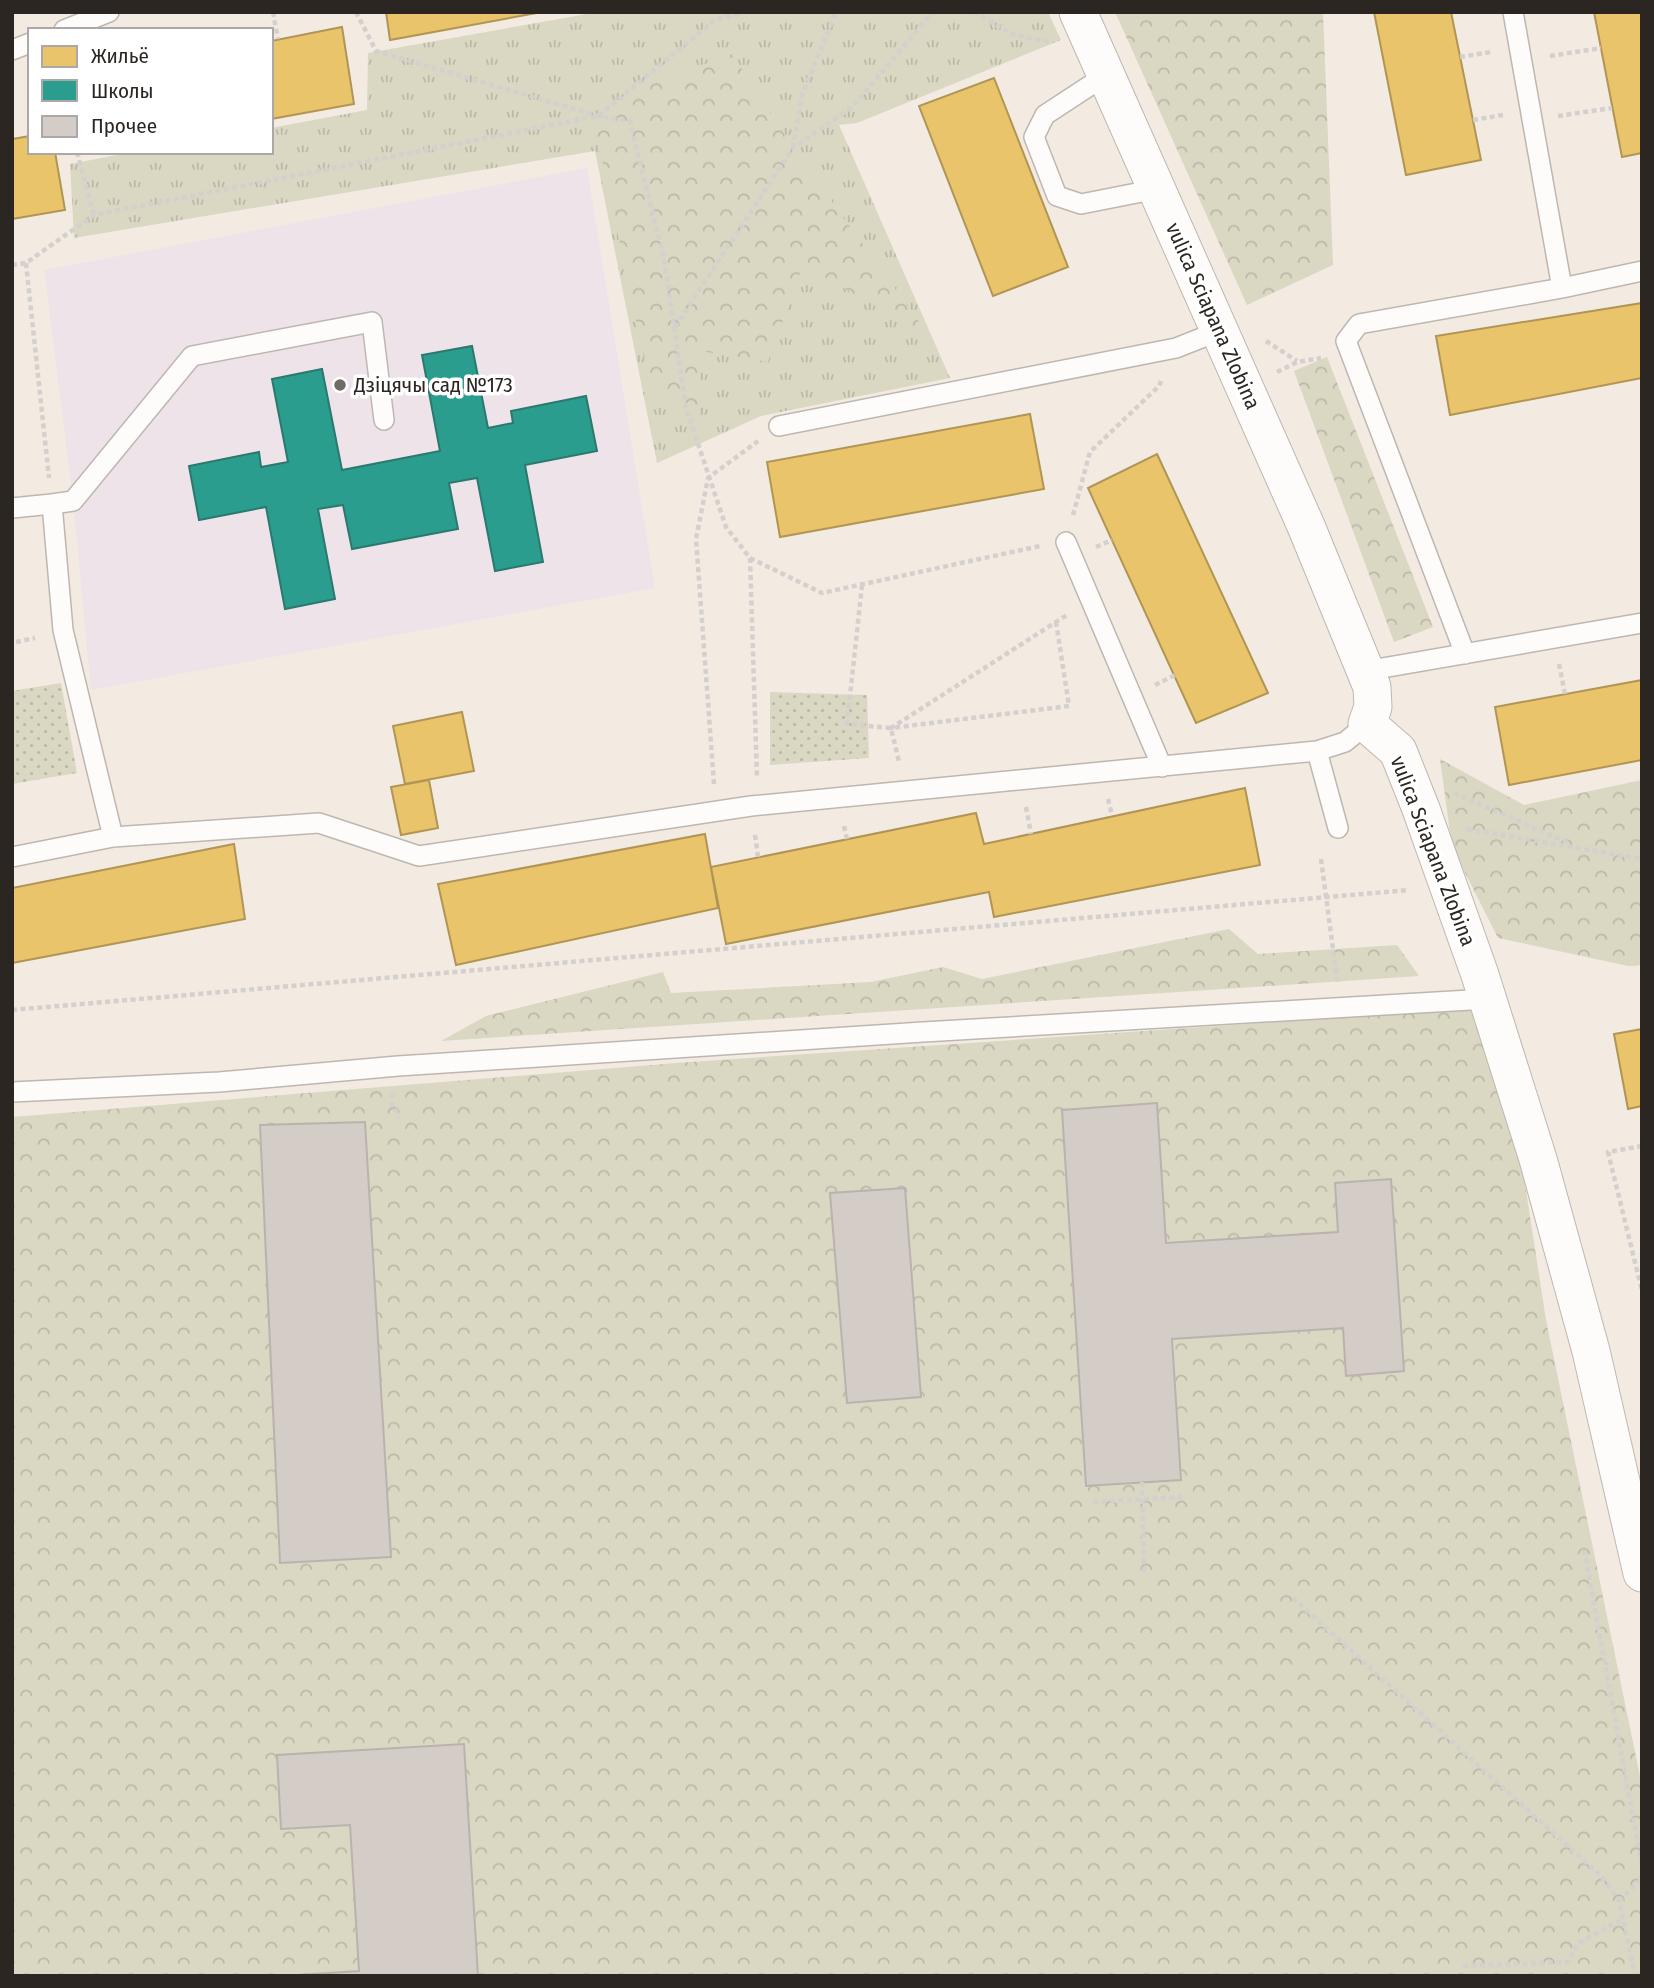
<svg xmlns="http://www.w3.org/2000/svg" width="1654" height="1988" font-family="'Fira Sans Condensed',sans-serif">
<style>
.education{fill:#efe3ea}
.grass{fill:url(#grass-tufts)}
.forest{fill:url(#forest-crowns)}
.park{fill:url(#park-dots)}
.homes{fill:#e9c46a;stroke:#b09554;stroke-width:2}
.schools{fill:#2a9d8f;stroke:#2b796e;stroke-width:2}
.building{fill:#d4ccc6;stroke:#bab3ad;stroke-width:2}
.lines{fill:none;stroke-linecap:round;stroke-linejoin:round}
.lane-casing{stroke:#beb7b0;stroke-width:22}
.street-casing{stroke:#beb7b0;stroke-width:39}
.path{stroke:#d4d0ce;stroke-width:4.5;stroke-dasharray:5 3.5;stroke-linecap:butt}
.lane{stroke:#fdfcfb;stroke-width:19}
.street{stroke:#fdfcfb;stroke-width:37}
.poi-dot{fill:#726b65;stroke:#fff;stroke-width:2.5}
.labels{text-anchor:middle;stroke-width:7;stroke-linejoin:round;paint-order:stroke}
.street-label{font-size:21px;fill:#2c2622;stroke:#fff}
.poi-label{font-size:21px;fill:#2c2622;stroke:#fff;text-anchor:start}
</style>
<defs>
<pattern id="grass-tufts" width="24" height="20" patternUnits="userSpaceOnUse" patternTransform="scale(1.75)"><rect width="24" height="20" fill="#dad7c3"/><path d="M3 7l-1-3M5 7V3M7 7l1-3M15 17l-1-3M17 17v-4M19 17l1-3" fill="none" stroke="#bbb8a7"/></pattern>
<pattern id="forest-crowns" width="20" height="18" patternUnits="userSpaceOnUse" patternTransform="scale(1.75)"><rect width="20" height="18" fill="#dad7c3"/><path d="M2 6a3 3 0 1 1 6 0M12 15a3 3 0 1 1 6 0" fill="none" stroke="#bbb8a7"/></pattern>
<pattern id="park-dots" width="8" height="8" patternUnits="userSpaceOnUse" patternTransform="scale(1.75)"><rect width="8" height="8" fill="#dad7c3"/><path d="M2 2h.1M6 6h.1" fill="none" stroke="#bbb8a7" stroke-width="1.8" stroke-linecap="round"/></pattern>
</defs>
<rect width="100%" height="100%" fill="#f3eae2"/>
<path class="education" d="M587,168L655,588L91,690L73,501L44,270Z"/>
<path class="grass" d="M598,12H1048L1061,40L857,123L839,125L950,378L761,416L657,463L595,151L74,238L70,164L133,152H271V128L367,110L368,53Z"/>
<path class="forest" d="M1115,12H1323L1333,265L1247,305Z
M732,54L793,148L930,337L803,265L768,362L700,351L699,421L650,385L596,132L630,92Z
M1327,357L1433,627L1394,642L1294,371Z
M1440,759L1524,805L1642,780V965L1628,966L1498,938L1452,847Z
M1229,929L1258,954L1397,945L1419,976L441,1041L486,1016L663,972L671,993L871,982L943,967L982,979Z
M1481,1008L1514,1113L1546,1320L1642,1786V1976H12V1117L676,1063Z"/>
<path class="park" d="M61,683L77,773L12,784V691Z
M770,692L867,695L869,758L770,765Z"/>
<path class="homes" d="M386,12H542L390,40Z
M1374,12H1451L1481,160L1406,175Z
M1594,12H1642V153L1622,157Z
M342,27L354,104L271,119V41Z
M994,78L1068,267L993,296L919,106Z
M30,136V152H55L65,210L12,219V139Z
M1642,303V378L1450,415L1436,336Z
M1030,414L1044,489L780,537L767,462Z
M1157,454L1268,693L1196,723L1088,488Z
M1642,680V760L1509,785L1495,707Z
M462,712L474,771L405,784L393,726Z
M429,780L438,828L401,835L391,787Z
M1245,788L1260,865L994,917L989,892L726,944L711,867L976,813L984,844Z
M705,834L718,908L456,965L438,884Z
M234,844L245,919L12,963V888Z
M1642,1029V1106L1628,1109L1614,1034Z"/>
<path class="schools" d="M472,346L488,428L513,423L511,411L586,396L597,451L525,465L543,562L495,571L477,478L449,483L458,529L352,549L343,505L318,509L335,599L285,609L266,507L199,520L189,466L259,452L261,467L288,462L272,379L322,369L342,470L440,451L422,355Z"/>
<path class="building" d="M1157,1103L1166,1243L1338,1232L1335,1183L1391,1179L1404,1371L1346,1376L1343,1328L1172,1339L1181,1480L1086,1486L1062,1110Z
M365,1122L391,1557L280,1563L260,1125Z
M905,1188L921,1397L847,1403L830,1193Z
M464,1744L478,1976H283L359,1971L350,1825L281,1829L277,1755Z"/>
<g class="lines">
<defs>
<path id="lane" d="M1513,12L1562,288
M64,30L109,12
M12,50L30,43
M1106,75L1045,115L1034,137L1057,196L1081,204L1157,189
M779,426L1176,348L1219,331
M12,508L52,504
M1066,542L1162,767
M1465,654L1346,341L1359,324L1562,288L1642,271
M1365,671L1642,623
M1317,751L1338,828
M113,837L63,630L52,504L73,501L192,356L372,322L384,420
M12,857L113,837L319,823L419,856L751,806L1317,751L1345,742L1367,724
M12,1092L219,1082L398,1066L923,1032L1487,999"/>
<path id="street" d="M1078,12L1306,526L1372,687L1373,707L1367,724L1398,751L1421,809L1480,975L1538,1159L1591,1351L1642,1573"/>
</defs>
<use href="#lane" class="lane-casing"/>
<use href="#street" class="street-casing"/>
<path class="path" d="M273,12L278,39
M356,12L376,51L598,116L630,121L664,259L686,408L726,527L750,558L822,593L1040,546
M974,12L1014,35L1051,42
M1550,56L1601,48
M1460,57L1491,52
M1558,116L1612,108
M1473,120L1503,115
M793,148L802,95L836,12
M77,152L94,215
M26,263L49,478
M12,265L26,263L94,215L598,116L714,21L741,12
M675,327L793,148L852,107L933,12
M1266,341L1297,361
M1277,372L1297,362L1321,358
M1073,515L1090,452L1159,386L1161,381
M1096,547L1112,540
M750,558L757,778
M862,585L847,724L891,728L899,762
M1056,622L1069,706L891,728L1056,622L1067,615
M16,642L35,638
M1559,664L1565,694
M1155,685L1175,675
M714,784L696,539L708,478L758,441
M1454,793L1571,844
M1108,799L1112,815
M1026,807L1031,834
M844,826L847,839
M1467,829L1642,859
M755,835L758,857
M1321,859L1337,979
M12,1010L1409,890
M393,1093L392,1104L400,1118
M1642,1146L1608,1152L1642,1291
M1142,1482L1144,1573
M1093,1502L1182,1497
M1584,1550L1642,1866
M1293,1598L1602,1877L1619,1901L1635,1976
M1619,1901L1642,1878
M1463,1966L1568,1962L1578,1943L1623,1919"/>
<use href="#lane" class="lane"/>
<use href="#street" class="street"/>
</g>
<circle class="poi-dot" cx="340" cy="385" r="7"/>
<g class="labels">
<g class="street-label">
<text transform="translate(1213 316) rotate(66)" y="7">vulica Sciapana Zlobina</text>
<text transform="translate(1433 851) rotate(69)" y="7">vulica Sciapana Zlobina</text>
</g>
<g class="poi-label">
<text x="354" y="392">Дзіцячы сад №173</text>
</g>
</g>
<rect width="1654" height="1988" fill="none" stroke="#2c2622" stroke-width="28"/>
<rect x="28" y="28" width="245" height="126" fill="#ffffff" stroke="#aba8a7" stroke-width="2"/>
<rect x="42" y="46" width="35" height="21" fill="#e9c46a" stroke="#aba8a7" stroke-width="2"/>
<text x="91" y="63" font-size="21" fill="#2c2622">Жильё</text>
<rect x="42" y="80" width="35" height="21" fill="#2a9d8f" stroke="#aba8a7" stroke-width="2"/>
<text x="91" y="98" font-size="21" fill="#2c2622">Школы</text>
<rect x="42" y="116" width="35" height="21" fill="#d4ccc6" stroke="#aba8a7" stroke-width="2"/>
<text x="91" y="133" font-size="21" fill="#2c2622">Прочее</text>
</svg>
